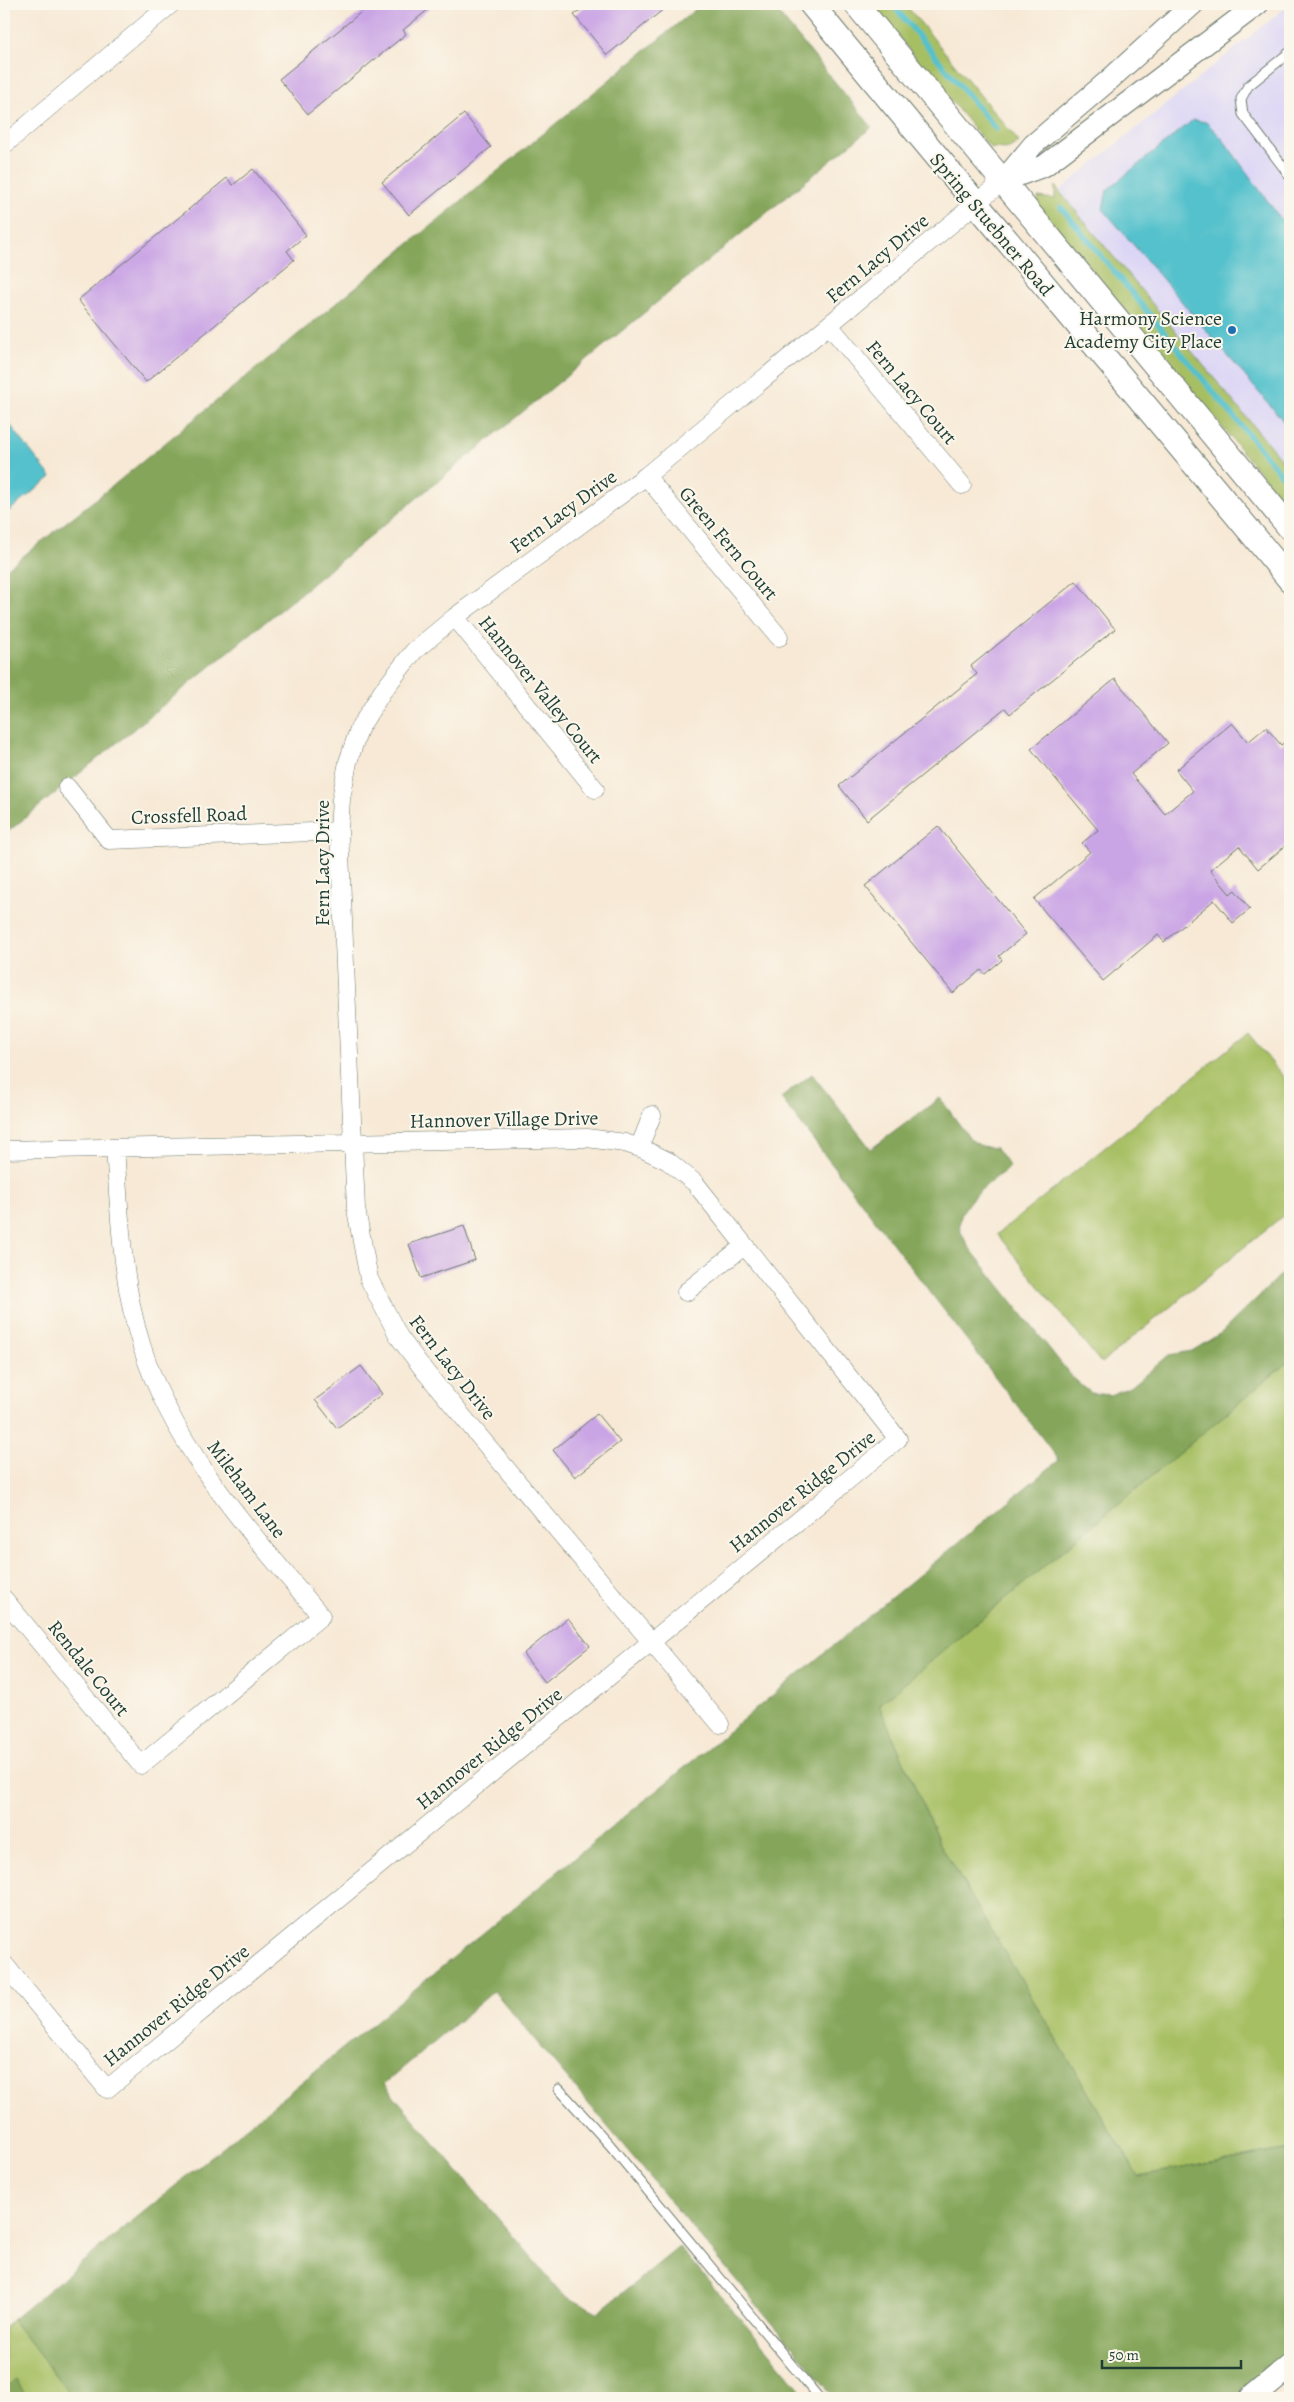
<svg xmlns="http://www.w3.org/2000/svg" width="1294" height="2402" font-family="Alegreya,serif">
<style>
.built{fill:#dcd6f6}
.green{fill:#a7bf64;stroke:#637e4c}
.forest{fill:#85a65a;stroke:#527247}
.water{fill:#54c1cc;stroke:#3a7f80}
.lines{fill:none;stroke-linecap:round;stroke-linejoin:round}
.stream{stroke:#54c1cc;stroke-width:5.5}
.building{fill:#caa5e5}
.service-casing{stroke:#6b796d;stroke-width:11}
.minor-casing{stroke:#6b796d;stroke-width:19}
.tertiary-casing{stroke:#6b796d;stroke-width:23}
.secondary-casing{stroke:#6b796d;stroke-width:26}
.service{stroke:#fff;stroke-width:9}
.minor{stroke:#fff;stroke-width:18}
.tertiary{stroke:#fff;stroke-width:21}
.secondary{stroke:#fff;stroke-width:24}
.poi-dot{fill:#1f6fb2;stroke:#fbf7ec;stroke-width:2}
.labels{text-anchor:middle;stroke-width:4;stroke-linejoin:round;paint-order:stroke}
.street-label{font-size:20px;fill:#1f3d34;stroke:#fbf7ec}
.poi-label{font-size:20px;fill:#1f3d34;stroke:#fbf7ec;text-anchor:end}
</style>
<rect width="100%" height="100%" fill="#fbf7ec"/>
<filter id="ink" filterUnits="userSpaceOnUse"><feTurbulence type="fractalNoise" baseFrequency=".02" numOctaves="2"/><feDisplacementMap in="SourceGraphic" scale="10" xChannelSelector="R" yChannelSelector="G"/><feConvolveMatrix kernelMatrix="1 2 1 2 8 2 1 2 1" color-interpolation-filters="sRGB"/></filter>
<filter id="wash" filterUnits="userSpaceOnUse"><feTurbulence type="fractalNoise" baseFrequency=".0096" numOctaves="4" result="noise"/><feDisplacementMap in="SourceGraphic" scale="20" xChannelSelector="R" yChannelSelector="G"/><feGaussianBlur stdDeviation="1.12" result="paint"/><feColorMatrix in="noise" values="0 0 0 0 0 0 0 0 0 0 0 0 0 0 0 0 0 1.4 0 .05"/><feComposite in="paint" operator="in"/></filter>
<g filter="url(#wash)">
<rect width="100%" height="100%" fill="#f7e9d6"/>
<path class="built" d="M1290,4V470L1059,191Z"/>
<path class="green" d="M871,4H905L1019,142L1008,149L990,148Z
M1055,186L1290,470V509L1039,206L1038,197L1055,199Z
M1248,1033L1290,1085V1210L1101,1363L997,1234Z
M1290,1360V2149L1138,2176L940,1844L879,1705Z
M12,2320L73,2398H28L16,2380L4,2389V2327Z"/>
<path class="forest" d="M702,4H771L872,127L4,835V571L115,484Z
M812,1074L871,1149L940,1098L970,1139L981,1146L996,1148L1010,1167C994,1180 955,1204 960,1229C961,1234 966,1241 968,1246L1072,1377L1091,1393L1110,1395L1132,1386L1169,1355L1192,1351L1221,1333L1290,1266V1360L879,1705L940,1844L1138,2176L1290,2149V2352L1234,2398H835L494,1991L384,2084L562,2294L598,2313L679,2247L808,2398H73L12,2320L1059,1460L781,1098Z
M16,2380L28,2398H4V2389Z"/>
<path class="water" d="M1193,120L1206,122L1222,138L1290,232V429L1103,209L1107,190Z
M4,417L51,477L4,515Z"/>
<g class="lines">
<path class="stream" d="M892,4L996,129
M1061,207L1290,485"/>
</g>
<g id="blocks">
<path class="building" d="M371,4H435L403,30L406,34L308,114L279,79Z
M588,4H670L607,55L574,15Z
M464,114L491,147L409,215L382,182Z
M253,169L306,235L287,251L294,260L146,382L78,300L227,178L233,185Z
M1076,581L1115,629L1010,714L1005,708L867,820L839,786L977,674L971,666Z
M1115,679L1168,743L1131,774L1165,814L1193,791L1176,770L1232,723L1248,742L1266,727L1281,745L1290,738V842L1258,869L1239,846L1210,870L1230,894L1235,890L1250,909L1233,923L1214,900L1164,942L1158,935L1103,981L1034,899L1090,852L1082,843L1098,830L1031,749Z
M938,826L1026,934L999,956L1002,960L985,974L981,970L953,993L865,886Z
M464,1226L475,1260L421,1278L409,1244Z
M361,1366L382,1394L337,1428L315,1400Z
M597,1414L620,1442L575,1477L553,1450Z
M568,1618L590,1646L545,1682L523,1654Z"/>
</g>
</g>
<g filter="url(#ink)">
<use href="#blocks" fill-opacity="0" stroke="#6b796d" stroke-width="1"/>
<g class="lines">
<defs>
<path id="service" d="M1290,52L1248,86L1241,99L1243,114L1290,176
M559,2089L610,2145L819,2398"/>
<path id="minor" d="M4,145L171,4
M829,325L962,485
M646,476L779,637
M455,617L595,789
M67,787L109,840L339,831
M639,1148L652,1115
M4,1150L587,1138L625,1143L643,1149L668,1161L695,1183L898,1439L107,2089L4,1964
M686,1292L744,1246
M4,1599L141,1765L321,1616C252,1533 175,1452 142,1347C121,1282 120,1215 115,1148
M720,1724L427,1374L399,1337L369,1279L356,1209L339,831L341,799L348,762L359,729L382,692L414,651L455,617L646,476L1003,181"/>
<path id="tertiary" d="M1003,181L1044,166L1258,4
M1003,181L1033,145L1108,81L1193,4"/>
<path id="secondary" d="M811,4C969,198 1132,387 1290,580
M856,4L1290,528
M1252,2398L1290,2366"/>
</defs>
<use href="#service" class="service-casing"/>
<use href="#minor" class="minor-casing"/>
<use href="#tertiary" class="tertiary-casing"/>
<use href="#secondary" class="secondary-casing"/>
<use href="#service" class="service"/>
<use href="#minor" class="minor"/>
<use href="#tertiary" class="tertiary"/>
<use href="#secondary" class="secondary"/>
</g>
</g>
<circle class="poi-dot" cx="1232" cy="330" r="5"/>
<g class="labels">
<g class="street-label">
<text transform="translate(992 224) rotate(50)" y="7">Spring Stuebner Road</text>
<text transform="translate(877 258) rotate(-40)" y="7">Fern Lacy Drive</text>
<text transform="translate(912 392) rotate(50)" y="7">Fern Lacy Court</text>
<text transform="translate(563 511) rotate(-36)" y="7">Fern Lacy Drive</text>
<text transform="translate(729 543) rotate(50)" y="7">Green Fern Court</text>
<text transform="translate(541 689) rotate(51)" y="7">Hannover Valley Court</text>
<text transform="translate(189 815) rotate(-2)" y="7">Crossfell Road</text>
<text transform="translate(322 863) rotate(-90)" y="7">Fern Lacy Drive</text>
<text transform="translate(504 1119) rotate(-1)" y="7">Hannover Village Drive</text>
<text transform="translate(453 1367) rotate(52)" y="7">Fern Lacy Drive</text>
<text transform="translate(247 1489) rotate(53)" y="7">Mileham Lane</text>
<text transform="translate(802 1491) rotate(-39)" y="7">Hannover Ridge Drive</text>
<text transform="translate(89 1668) rotate(51)" y="7">Rendale Court</text>
<text transform="translate(489 1748) rotate(-39)" y="7">Hannover Ridge Drive</text>
<text transform="translate(176 2005) rotate(-39)" y="7">Hannover Ridge Drive</text>
</g>
<g class="poi-label">
<text x="1222" y="325">Harmony Science<tspan x="1222" dy="23">Academy City Place</tspan></text>
</g>
</g>
<rect width="1294" height="2402" fill="none" stroke="#fbf7ec" stroke-width="20"/>
<path d="M1102 2360v8h139v-8" fill="none" stroke="#1f3d34" stroke-width="2.5"/>
<text x="1109" y="2360" font-size="15" fill="#1f3d34" stroke="#fbf7ec" stroke-width="4" paint-order="stroke">50 m</text>
</svg>
